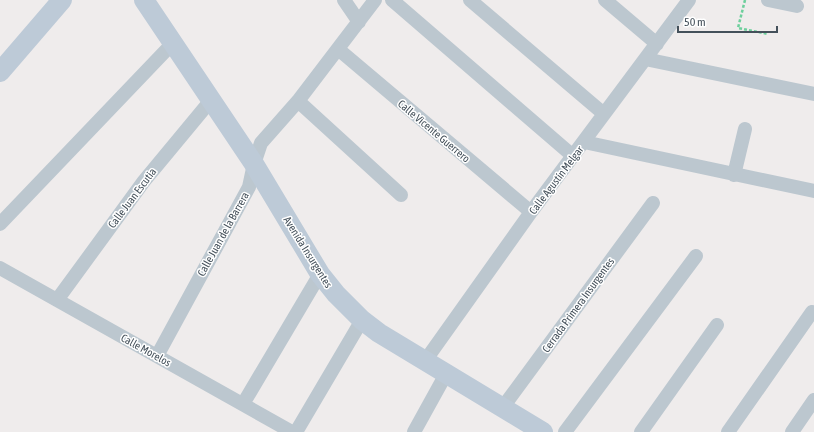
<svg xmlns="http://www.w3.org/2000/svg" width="814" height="432" font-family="'Asap Condensed',sans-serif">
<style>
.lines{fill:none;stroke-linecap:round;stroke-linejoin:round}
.path{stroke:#6dcf9c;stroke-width:2.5;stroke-dasharray:3 2;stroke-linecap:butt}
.street{stroke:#bcc7cf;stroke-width:14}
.secondary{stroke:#bdcad7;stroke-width:20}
.labels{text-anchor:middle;stroke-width:3;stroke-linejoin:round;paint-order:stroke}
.street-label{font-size:11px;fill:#44505a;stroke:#fff}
</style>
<rect width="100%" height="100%" fill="#efecec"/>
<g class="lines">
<path class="path" d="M745,0L738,28L768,34"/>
<path class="street" d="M344,0L359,22
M392,0L573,156
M470,0L604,114
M605,0L657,44
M768,0L797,6
M338,49L531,212
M645,59L814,94
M298,101L401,195
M584,142L814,191
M734,175L745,129
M0,224L173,43
M0,268L292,432
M57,300L144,181L212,99
M157,356L249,187L254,164L261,143L298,101L375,0
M425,361L531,212L689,0
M243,404L320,274
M503,407L653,203
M296,432L362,320
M414,432L446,374
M565,432L696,256
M641,432L717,325
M728,432L812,312
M792,432L814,400"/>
<path class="secondary" d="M144,0L254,164L320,274L336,294L362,320L379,333L543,432
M0,72L62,0"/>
</g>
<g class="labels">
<g class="street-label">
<text transform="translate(434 131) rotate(40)" y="4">Calle Vicente Guerrero</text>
<text transform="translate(556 180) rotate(-53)" y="4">Calle Agustín Melgar</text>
<text transform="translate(132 198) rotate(-53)" y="4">Calle Juan Escutia</text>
<text transform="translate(223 234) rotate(-61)" y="4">Calle Juan de la Barrera</text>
<text transform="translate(308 252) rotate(58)" y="4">Avenida Insurgentes</text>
<text transform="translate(578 305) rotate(-54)" y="4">Cerrada Primera Insurgentes</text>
<text transform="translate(146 350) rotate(29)" y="4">Calle Morelos</text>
</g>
</g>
<path d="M678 26v6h99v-6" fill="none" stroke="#44505a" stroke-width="2"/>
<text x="684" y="26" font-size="12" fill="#44505a" stroke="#ffffff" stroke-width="3" paint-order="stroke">50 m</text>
</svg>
